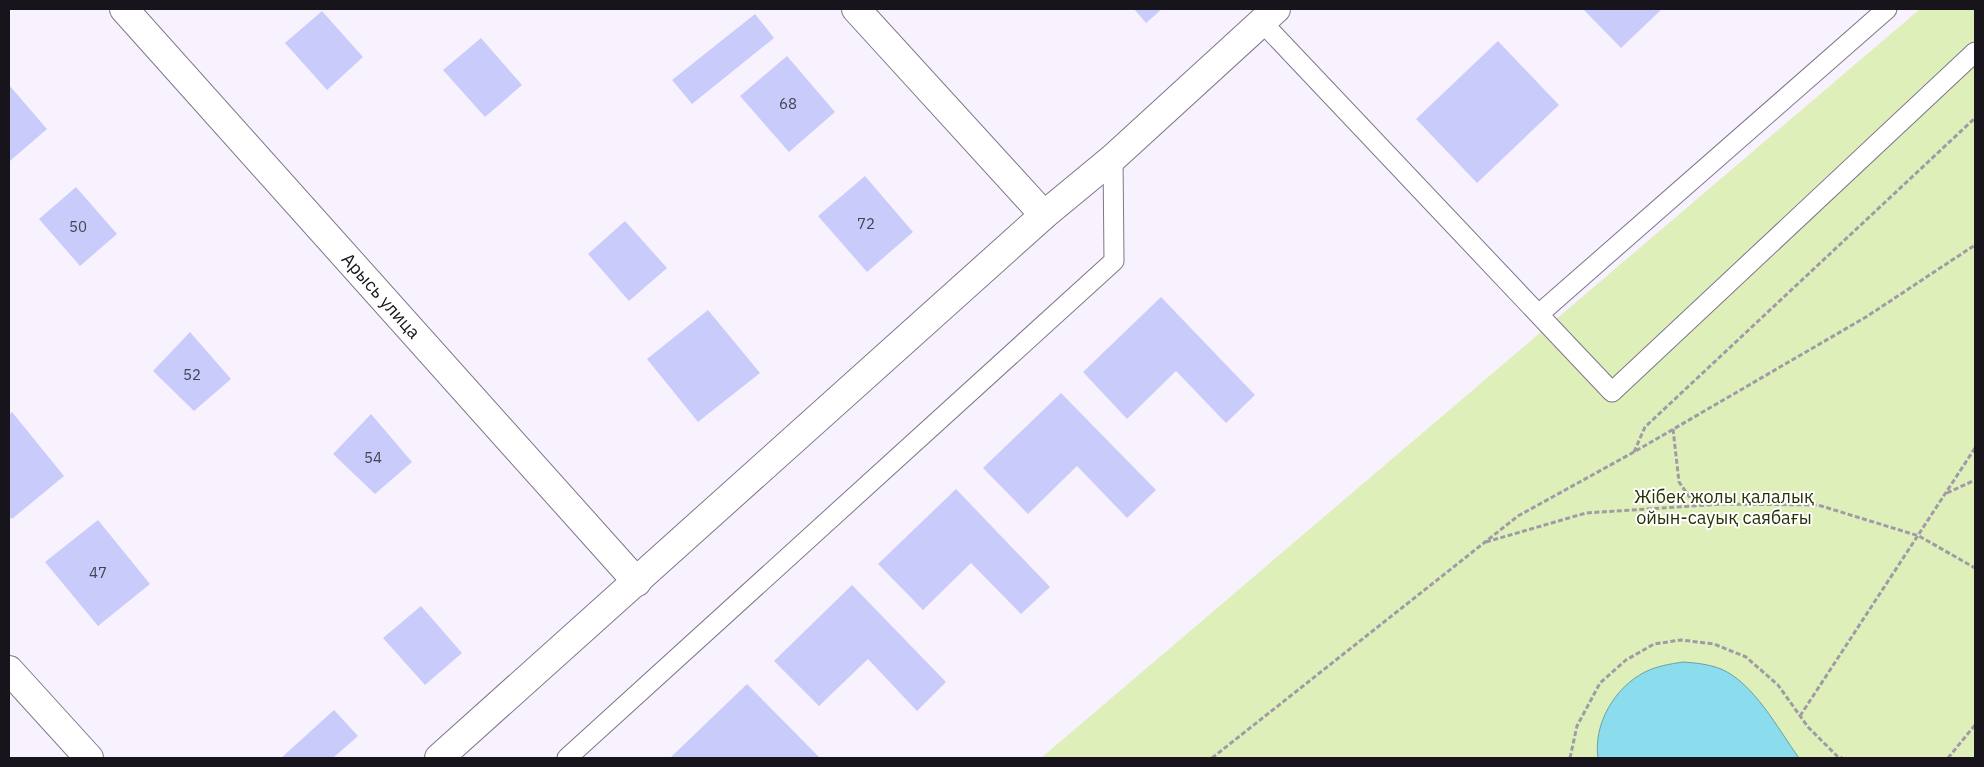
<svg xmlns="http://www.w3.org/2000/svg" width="1984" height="767" font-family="'IBM Plex Sans',sans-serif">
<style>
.green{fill:#dfefba}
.water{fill:#8bdcec;stroke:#68a0ad}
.building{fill:#c9ccfb}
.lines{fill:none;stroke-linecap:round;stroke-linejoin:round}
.lane-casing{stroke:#7f7689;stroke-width:21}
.street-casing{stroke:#7f7689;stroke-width:30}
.path{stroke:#a09ba6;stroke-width:3;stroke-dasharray:5 2.5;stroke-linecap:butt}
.lane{stroke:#fff;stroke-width:19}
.street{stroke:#fff;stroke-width:28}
.labels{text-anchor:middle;stroke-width:4;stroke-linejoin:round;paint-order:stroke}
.number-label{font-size:15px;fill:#444253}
.street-label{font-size:18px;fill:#17141b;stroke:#fff}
.park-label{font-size:18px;fill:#283204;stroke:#fff}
</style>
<rect width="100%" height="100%" fill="#f8f2ff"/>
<path class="green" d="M1920,9H1975V758H1041Z"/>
<path class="water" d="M1683,662C1696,663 1708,664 1721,669C1754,683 1778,729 1799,758H1598C1593,724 1615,687 1645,672C1657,666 1670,664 1683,662Z"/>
<path class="building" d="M1134,9H1162L1146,23Z
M1583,9H1662L1621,48Z
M322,11L363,57L327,90L285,43Z
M755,14L774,38L692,104L672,80Z
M481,38L522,85L485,117L443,70Z
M1498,41L1559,105L1477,183L1416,119Z
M787,56L835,112L789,152L740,96Z
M9,85L47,129L10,161L9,159Z
M865,176L913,232L867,272L818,216Z
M76,187L117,234L80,266L39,219Z
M625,221L667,268L629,301L588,254Z
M1161,297L1255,395L1226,423L1176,371L1127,419L1083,372Z
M708,310L760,373L698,422L647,359Z
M190,332L231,379L194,411L153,371Z
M1061,393L1156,490L1127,518L1077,466L1028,514L983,468Z
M12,412L64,476L12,519L9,516V415Z
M371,414L412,462L375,494L333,454Z
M956,489L1050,587L1021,614L971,563L923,610L878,564Z
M98,520L150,584L98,626L45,562Z
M852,585L946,682L917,711L868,659L819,706L774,661Z
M421,606L462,653L425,685L383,638Z
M747,684L820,758H670Z
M334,710L358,736L333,758H281Z"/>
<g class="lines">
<defs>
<path id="lane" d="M1262,22L1612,392L1975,52
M1539,314L1887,9
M567,758L1114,261L1113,158"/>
<g id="street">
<path id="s1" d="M124,9L637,582"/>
<path d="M856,9L1044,215"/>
<path d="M9,670L89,758"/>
<path d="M439,758L1044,215L1113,158L1276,9"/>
</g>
</defs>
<use href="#lane" class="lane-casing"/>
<use href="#street" class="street-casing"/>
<path class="path" d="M1673,429L1679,482L1695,505
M1634,452L1645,427L1975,118
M1947,493L1975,480
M1486,542L1586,513L1722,504L1818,505L1919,536L1975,568
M1800,716L1975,448
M1212,758L1518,516L1634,452L1866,317L1975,245
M1570,758L1577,726L1600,683L1626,660L1654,644L1681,640L1714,644L1746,657L1778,685L1808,727L1837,756L1842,758
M1948,758L1975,725"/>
<use href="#lane" class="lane"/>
<use href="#street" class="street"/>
</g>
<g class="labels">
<g class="number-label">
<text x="788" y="109">68</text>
<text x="866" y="229">72</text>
<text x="78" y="232">50</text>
<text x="192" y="380">52</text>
<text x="373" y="463">54</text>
<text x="98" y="578">47</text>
</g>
<g class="street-label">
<text dy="6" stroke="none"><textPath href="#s1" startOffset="385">Арысь улица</textPath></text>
</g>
<g class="park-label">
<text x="1724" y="503">Жібек жолы қалалық<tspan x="1724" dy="21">ойын-сауық саябағы</tspan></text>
</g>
</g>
<rect width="1984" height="767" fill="none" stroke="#17141b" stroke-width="20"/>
</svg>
